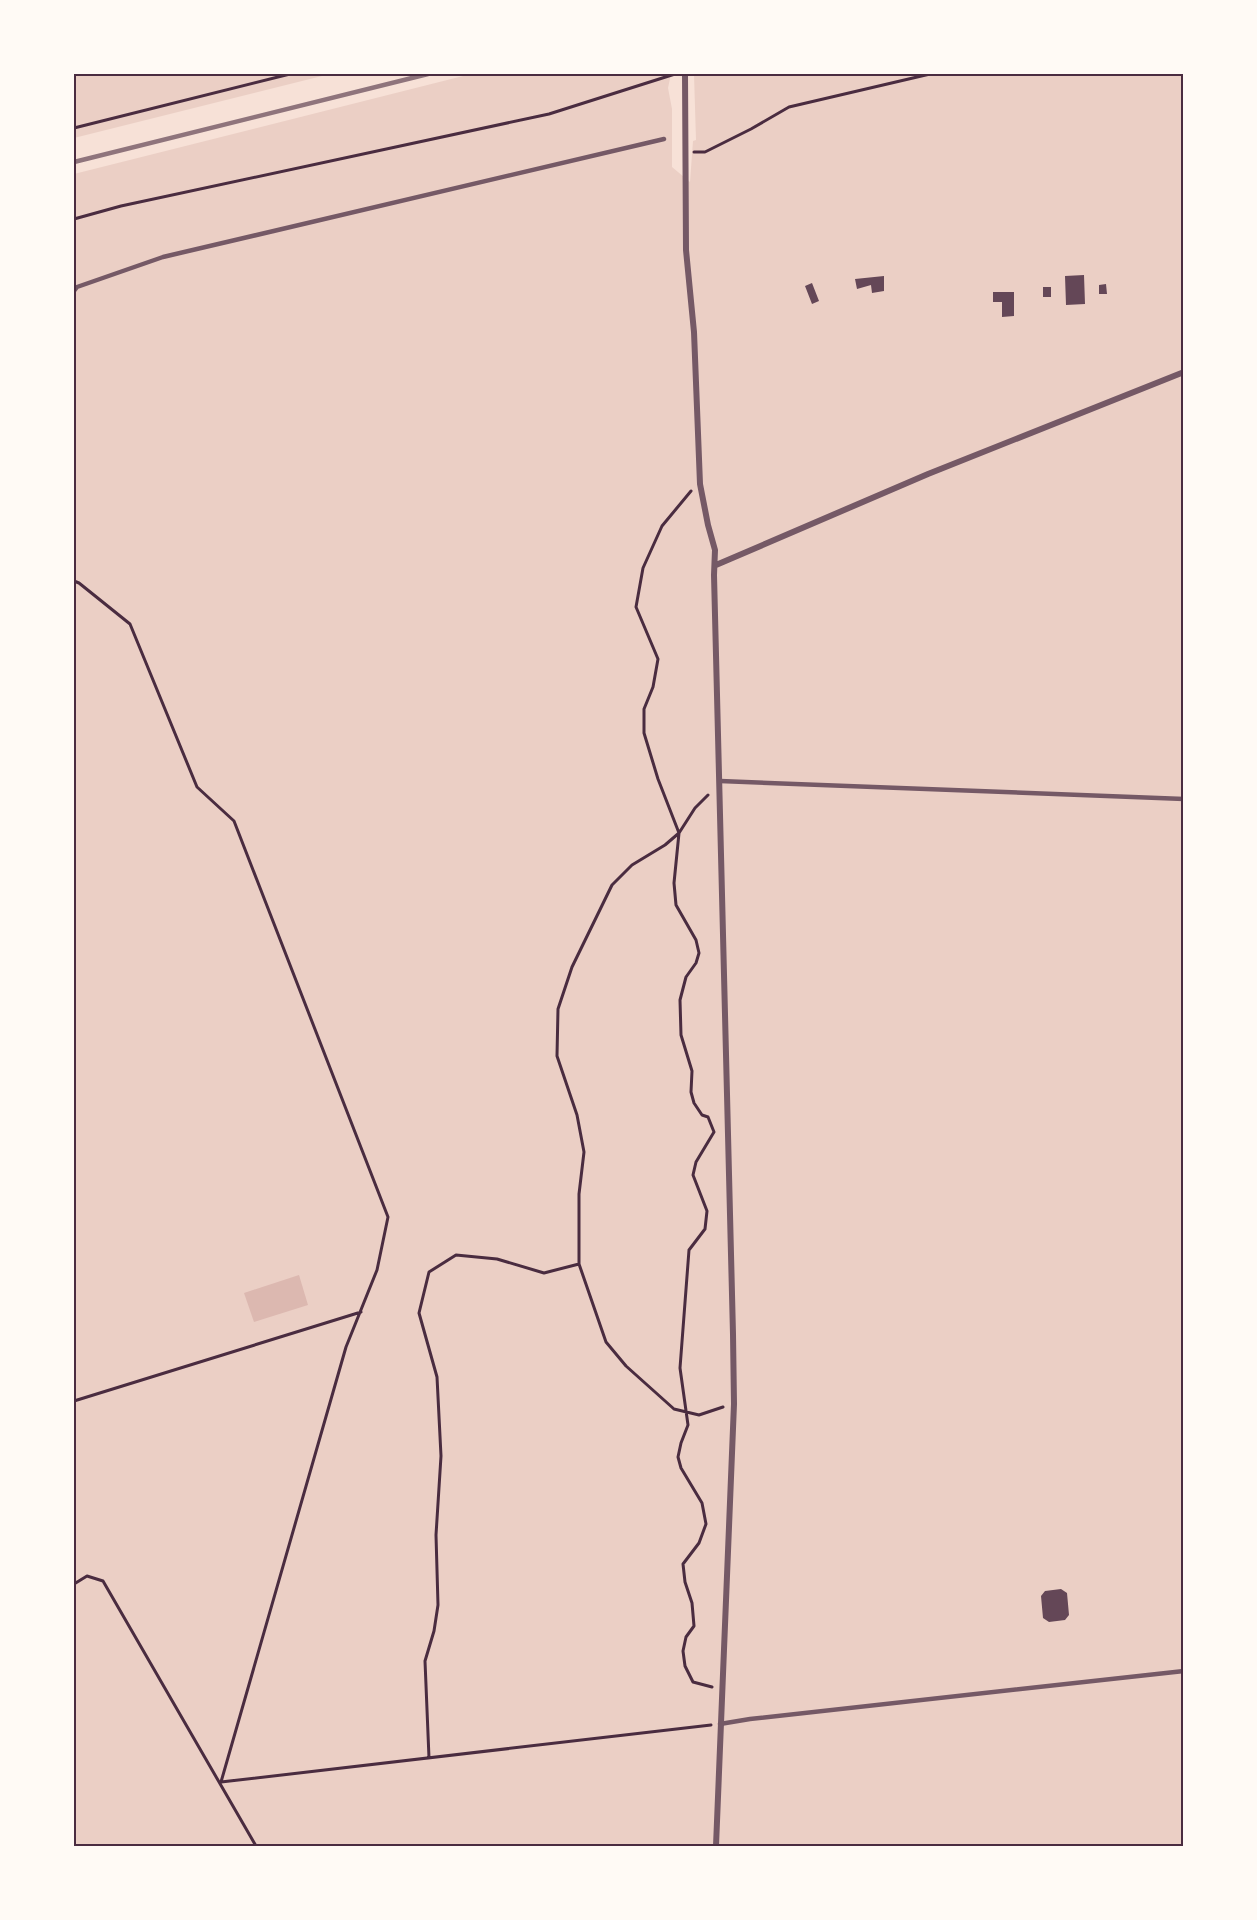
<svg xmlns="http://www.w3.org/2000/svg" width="1257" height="1920" font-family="'Playfair Display',serif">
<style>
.green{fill:#ebcfc5}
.water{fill:#dcb8b0}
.building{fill:#644757}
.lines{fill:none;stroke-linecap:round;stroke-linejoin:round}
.path{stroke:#4a2c40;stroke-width:3}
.service{stroke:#755966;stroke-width:4.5}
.minor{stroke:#755966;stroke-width:6}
.rail{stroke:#8f747c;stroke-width:4.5}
.neatline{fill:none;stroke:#4a2c40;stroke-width:2}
</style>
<rect width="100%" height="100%" fill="#f7e1d7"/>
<path class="green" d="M74,74H330L74,138Z
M471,74H671L668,88L672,109V167L690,182L693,141L696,140L694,74H1183V1846H74V174Z"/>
<path class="water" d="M299,1275L308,1305L254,1322L244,1293Z"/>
<path class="building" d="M1084,275L1085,304L1066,305L1065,276Z
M884,276V291L872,293L871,285L857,289L855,279Z
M812,283L819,301L812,304L805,286Z
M1106,284L1107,294H1099V285Z
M1043,287H1051V297H1043Z
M993,292H1014V316L1002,317V302H993Z
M1061,1589L1067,1593L1069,1615L1065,1620L1049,1622L1043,1618L1041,1596L1045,1591Z"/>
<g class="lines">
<path class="path" d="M74,128L290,74
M694,152H705L751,129L789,107L930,74
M74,219L121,206L549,114L675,74
M691,491L662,526L643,568L636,607L658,659L653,687L644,709V733L658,779L679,833L674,883L676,905L696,940L699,953L696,963L686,977L680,1000L681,1035L692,1071L691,1092L694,1103L702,1115L708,1117L714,1132L696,1162L693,1175L707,1211L705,1229L689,1250L680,1368L688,1425L681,1443L678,1457L681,1468L702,1503L706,1524L699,1543L683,1564L685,1582L692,1603L694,1626L686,1637L683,1651L685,1666L693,1682L712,1687
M74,581L79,583L130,624L197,787L234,821L388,1217L377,1270L346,1347L221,1782
M579,1264L606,1342L626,1366L674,1409L699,1415L723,1407
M74,1401L361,1312
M74,1584L87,1576L103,1581L256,1846
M429,1758L425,1661L434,1631L438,1605L436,1535L441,1456L437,1377L419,1313L429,1272L456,1255L497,1259L544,1273L579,1264V1194L584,1152L577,1115L557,1056L558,1009L572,967L612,885L632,865L665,845L679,833L695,808L708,795
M221,1782L711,1725"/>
<path class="service" d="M74,291L77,287L163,257L664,139
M720,781L1184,799
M720,1724L750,1719L1184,1671"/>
<path class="minor" d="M685,74L686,250L694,332L700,484L708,525L715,550L714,575L733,1334L734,1404L716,1846
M716,565L928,474L1184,372"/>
<path class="rail" d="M74,162L428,74"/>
</g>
<rect width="1257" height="1920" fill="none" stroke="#fffaf5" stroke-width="150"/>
<rect x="75" y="75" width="1107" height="1770" class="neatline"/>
</svg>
